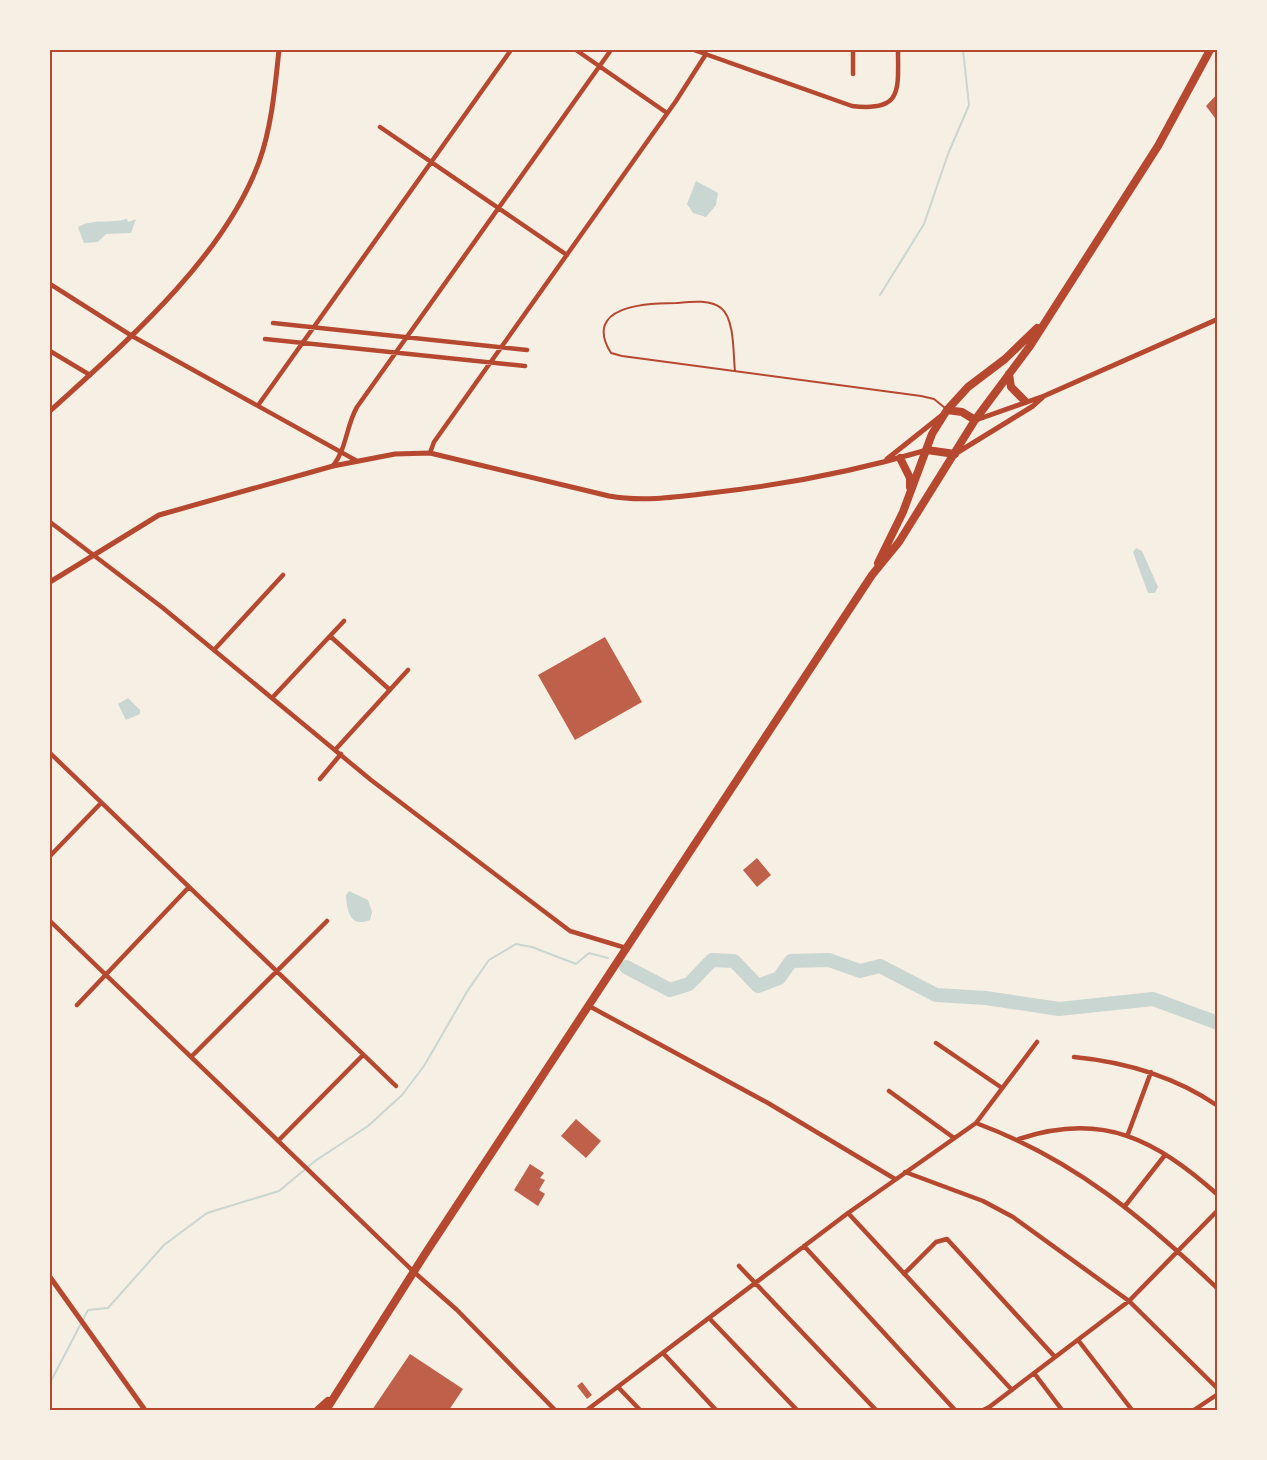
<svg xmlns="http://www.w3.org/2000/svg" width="1267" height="1460" font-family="'DM Sans',sans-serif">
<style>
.water{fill:#c9d6d2}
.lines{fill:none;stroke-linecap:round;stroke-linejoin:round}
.stream{stroke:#c9d6d2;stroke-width:2}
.river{stroke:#c9d6d2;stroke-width:14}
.building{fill:#bf614a}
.service{stroke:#b5482f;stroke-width:2}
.minor{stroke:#b5482f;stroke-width:4.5}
.tertiary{stroke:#b5482f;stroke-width:5}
.trunk{stroke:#b5482f;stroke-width:8}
.neatline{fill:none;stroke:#b5482f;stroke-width:2}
</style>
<rect width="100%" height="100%" fill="#f6efe4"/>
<path class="water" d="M696,181L718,193L716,205L706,217L693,213L687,204Z
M127,219L128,222L136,219L131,233L106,234L98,242L84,243L78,227C95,218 109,224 127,219Z
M1136,548L1142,551L1158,587L1155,593H1148L1133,552Z
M128,698L140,710V714L126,720L118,704Z
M349,891L368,900L372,912L370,920C350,928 347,911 346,895Z"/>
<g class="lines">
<path class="stream" d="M880,295L924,224L948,154L969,105L963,50
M50,1383L88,1310L108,1308L164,1245L207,1213L279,1191L315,1161L368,1126L402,1095L424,1066L468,990L489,960L516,944L532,947L576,964L589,953L608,958"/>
<path class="river" d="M626,967L670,990L689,984L712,960L734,961L758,986L779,978L791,961L829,960L860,971L880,966L936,995L986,998L1059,1009L1153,999L1218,1023"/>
</g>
<path class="building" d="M1218,93V116L1215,118L1206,106Z
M605,637L642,702L575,740L538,675Z
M757,858L771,875L757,887L743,870Z
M576,1119L601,1141L586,1158L561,1136Z
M530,1164L544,1173L540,1178L545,1180L539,1190L545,1194L538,1206L514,1190Z
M410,1354L463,1389L449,1410H372Z
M582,1382L592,1395L587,1399L577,1386Z"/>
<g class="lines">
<path class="service" d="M735,371C733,354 735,319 721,308C710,299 689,302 676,303C646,303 582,306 611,353L622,356L921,396L934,399L945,408"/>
<path class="minor" d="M576,50L667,113
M694,50L852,106C903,112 898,90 898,50
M853,50V74
M380,127L567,255
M50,284L132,336L357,461
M273,323L527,350
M265,339L525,366
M50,351L90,375
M259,404L511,50
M430,453L434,442L676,101L706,54
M333,466C347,448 346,426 357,407L611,50
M50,522L163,608L371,780L570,931L626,948
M330,636L390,690
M214,650L283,575
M272,698L344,621
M335,750L408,670
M50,753L396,1086
M320,779L341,754
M50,856L101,803
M50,921L414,1272L457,1310L555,1410
M77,1005L189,887
M589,1006L768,1103L895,1179
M936,1043L1002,1088
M191,1057L327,921
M1074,1057C1126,1062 1174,1076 1218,1106
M889,1091L954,1138
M976,1123C1073,1159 1144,1218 1218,1289
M1128,1134L1151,1072
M1019,1139C1103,1111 1156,1140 1218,1195
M278,1141L363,1055
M905,1172L983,1201L1013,1217L1129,1301L1218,1389
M1125,1206L1165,1155
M848,1213L1012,1390
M804,1246L955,1410
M739,1266L876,1410
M904,1274L936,1242L947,1239L1055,1357
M709,1318L797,1410
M1078,1340L1132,1410
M663,1353L716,1410
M1034,1373L1062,1410
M618,1387L640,1410
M988,1408L1129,1301L1218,1210
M587,1410L848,1213L976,1123L1037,1042
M1194,1410L1218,1394"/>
<path class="tertiary" d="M50,411C125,343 223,259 259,162C272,126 275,86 279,50
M976,420L1044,396L1218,319
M955,454L1033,406L1043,397
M887,459L941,416
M50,582L159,515L333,466L395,454L430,453L609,496C642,502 677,497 710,493C784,485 856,471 927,450
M50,1277L145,1410
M984,1410L988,1408L990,1410"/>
<path class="trunk" d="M1009,374L1011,387L1025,401
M947,410L962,412L975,420
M927,450L955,454
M900,458L910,478V487
M878,563L903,512L932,434L947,410L968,387L1005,359L1037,328
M318,1410L328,1401
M326,1410L425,1254L872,575L899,542L975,420L1030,346L1158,146L1210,50"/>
</g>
<rect width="1267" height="1460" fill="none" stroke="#f6efe4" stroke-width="102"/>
<rect x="51" y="51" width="1165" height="1358" class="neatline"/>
</svg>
